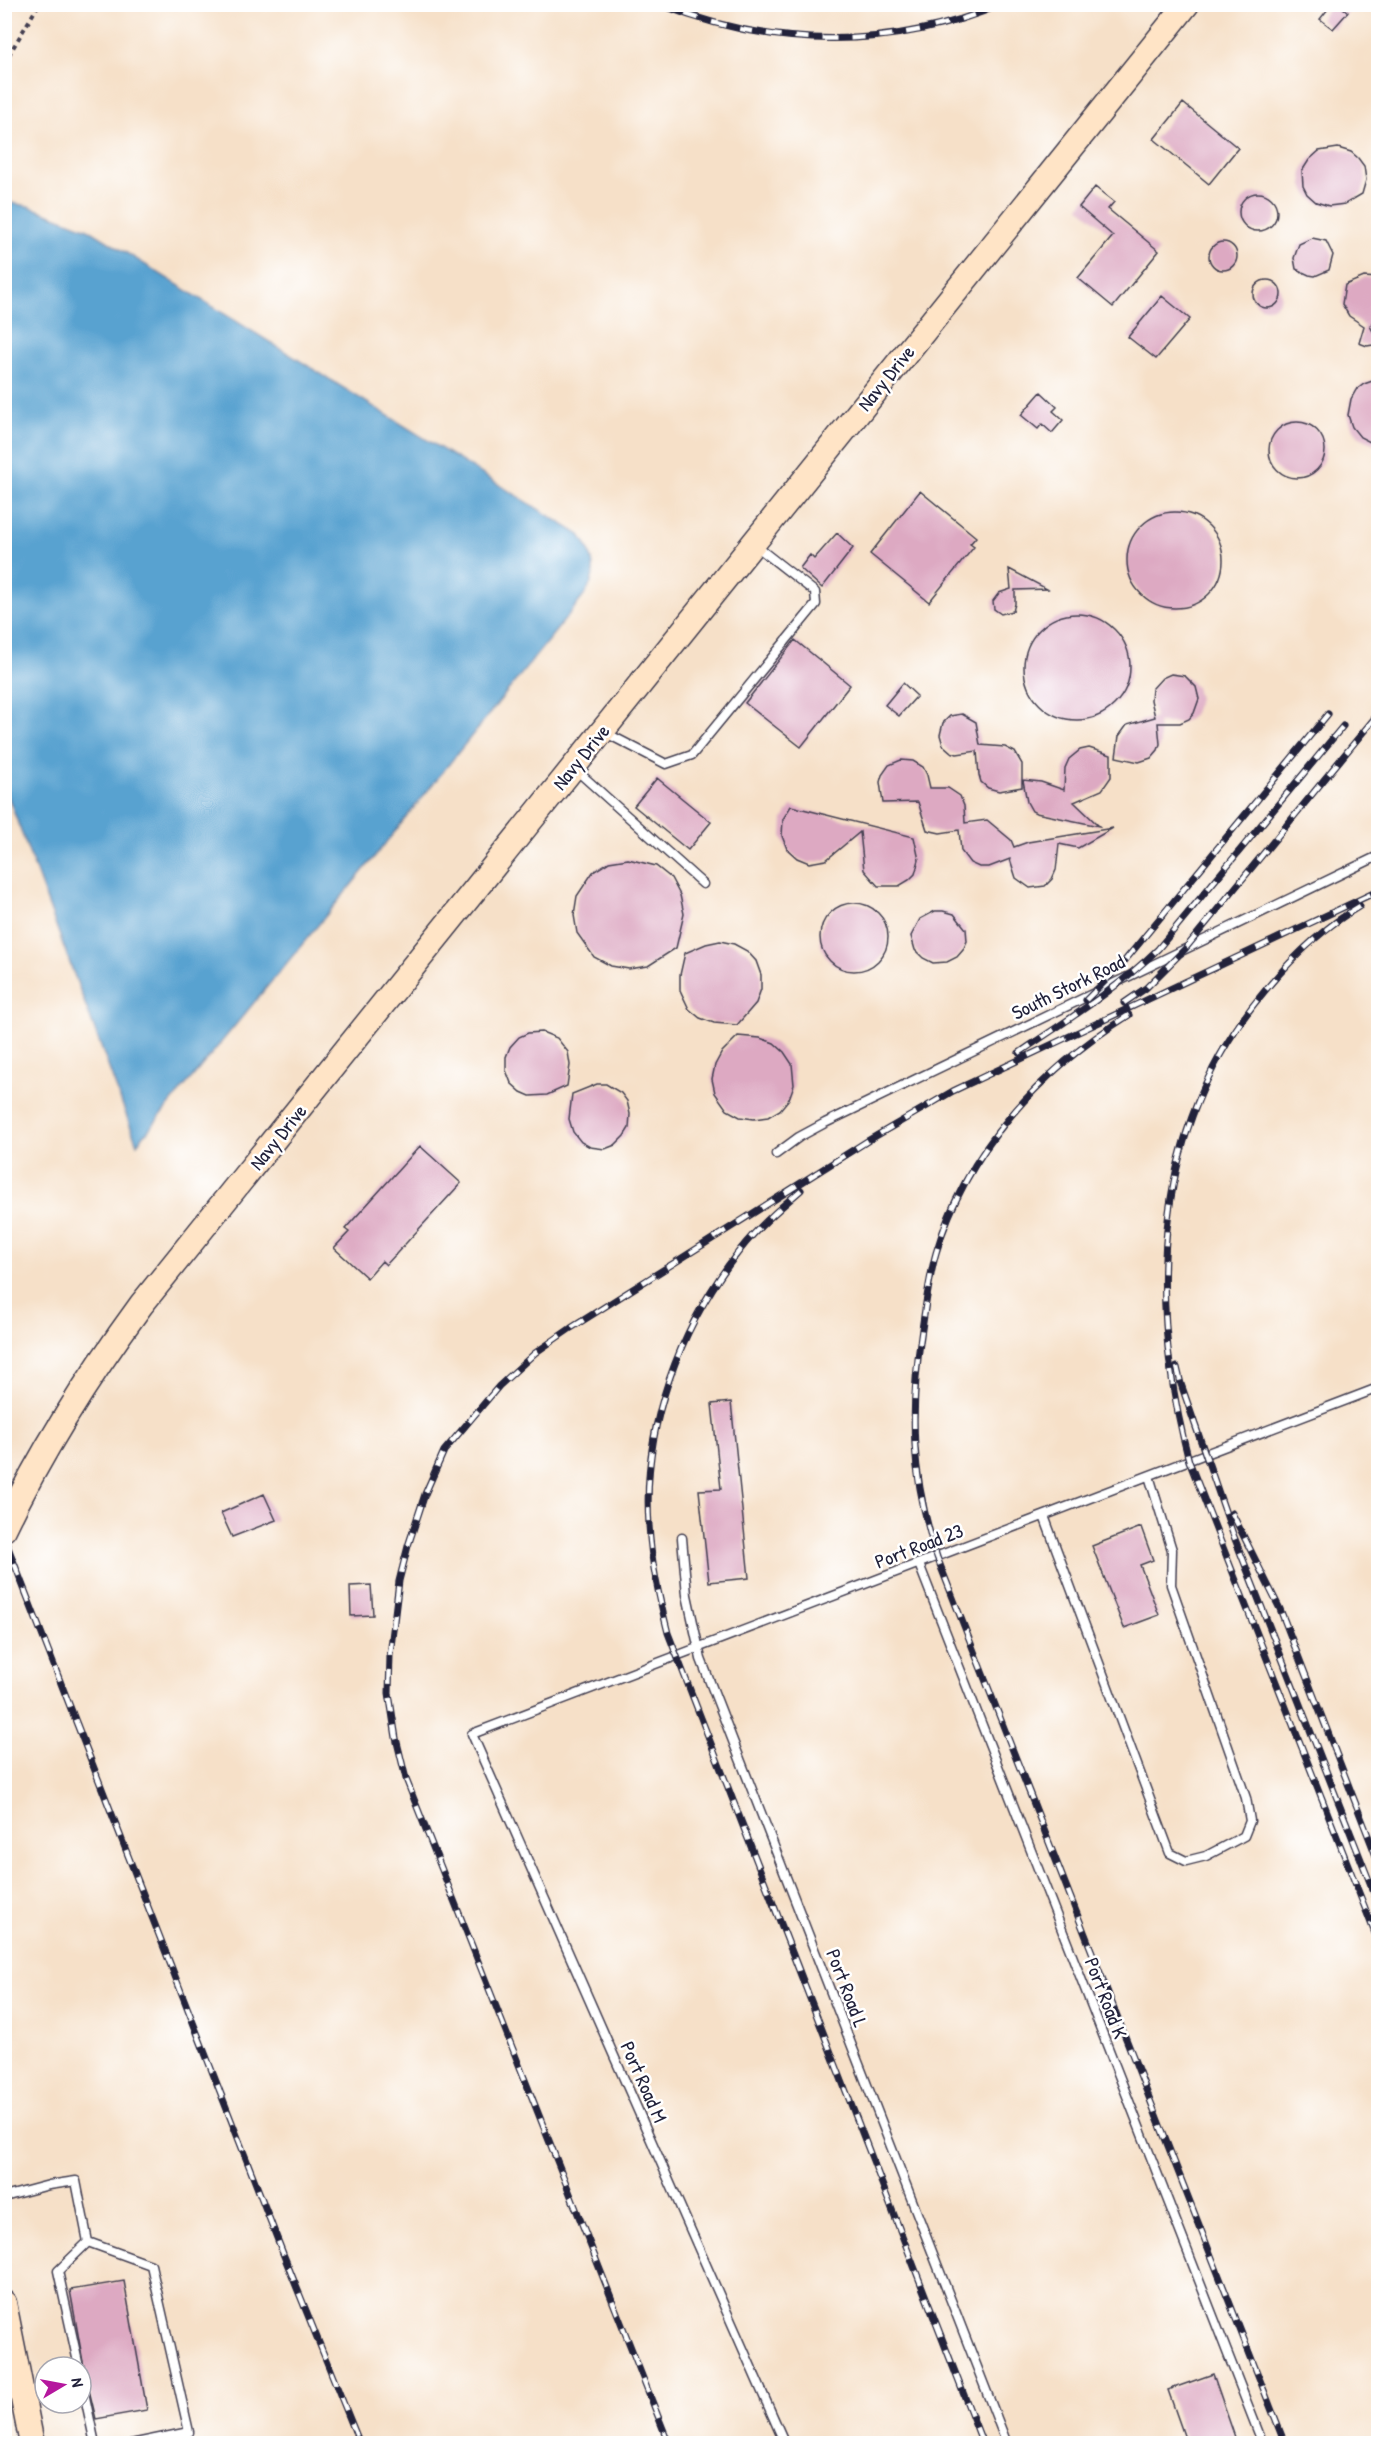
<svg xmlns="http://www.w3.org/2000/svg" width="1383" height="2448" font-family="'Patrick Hand',sans-serif">
<style>
.water{fill:#58a2d0;stroke:#3d6286;stroke-width:1.5}
.building{fill:#dda9c2}
.lines{fill:none;stroke-linecap:round;stroke-linejoin:round}
.lane-casing{stroke:#423e50;stroke-width:11}
.secondary-casing{stroke:#423e50;stroke-width:27}
.path{stroke:#423e50;stroke-width:4;stroke-dasharray:4.5 4.5;stroke-linecap:butt}
.lane{stroke:#fff;stroke-width:8}
.secondary{stroke:#ffe4c6;stroke-width:24}
.rail-casing{stroke:#22223b;stroke-width:7}
.rail{stroke:#fff;stroke-width:4.5;stroke-dasharray:14;stroke-linecap:butt}
.labels{text-anchor:middle;stroke-width:5;stroke-linejoin:round;paint-order:stroke}
.street-label{font-size:20px;fill:#22223b;stroke:#fff}
</style>
<rect width="100%" height="100%" fill="#fff"/>
<filter id="ink" filterUnits="userSpaceOnUse"><feTurbulence type="fractalNoise" baseFrequency=".0167" numOctaves="2"/><feDisplacementMap in="SourceGraphic" scale="12" xChannelSelector="R" yChannelSelector="G"/><feConvolveMatrix kernelMatrix="1 2 1 2 8 2 1 2 1" color-interpolation-filters="sRGB"/></filter>
<filter id="wash" filterUnits="userSpaceOnUse"><feTurbulence type="fractalNoise" baseFrequency=".008" numOctaves="4" result="noise"/><feDisplacementMap in="SourceGraphic" scale="24" xChannelSelector="R" yChannelSelector="G"/><feGaussianBlur stdDeviation="1.35" result="paint"/><feColorMatrix in="noise" values="0 0 0 0 0 0 0 0 0 0 0 0 0 0 0 0 0 1.4 0 .05"/><feComposite in="paint" operator="in"/></filter>
<g filter="url(#wash)">
<rect width="100%" height="100%" fill="#f6e0c8"/>
<path class="water" d="M5,202L28,206L88,229L580,535C595,557 599,575 583,597L372,860L137,1144L5,788Z"/>
<g id="blocks">
<path class="building" d="M1332,4H1338L1348,12L1333,29L1320,19Z
M1183,103L1238,148L1209,184L1154,139Z
M1338,148L1351,152L1358,158L1364,166L1366,180L1362,194L1345,204L1329,206L1316,202L1307,194L1303,186L1302,171L1309,160L1319,151Z
M1095,187L1114,202L1108,209L1159,251L1113,307L1078,278L1113,236L1079,207Z
M1239 212a19 19 0 1 1 38 0a19 19 0 1 1-38 0Z
M1312,238L1326,241L1333,255L1329,270L1315,276L1309,275L1296,269L1294,258L1299,244Z
M1209 256a14 14 0 1 1 28 0a14 14 0 1 1-28 0Z
M1364,277L1378,278V317L1370,326L1378,340L1373,345L1367,346L1359,343L1364,326L1349,316L1342,304L1345,285Z
M1253 294a14 14 0 1 1 28 0a14 14 0 1 1-28 0Z
M1162,296L1190,319L1156,359L1128,337Z
M1378,379V446L1360,437L1352,427L1348,415L1351,399L1356,390L1364,384Z
M1041,392L1057,407L1053,411L1063,420L1052,433L1042,424L1038,429L1021,415Z
M1269 450a28 28 0 1 1 56 0a28 28 0 1 1-56 0Z
M920,491L976,537L970,544L974,547L929,602L870,554Z
M1127 560a48 48 0 1 1 96 0a48 48 0 1 1-96 0Z
M837,533L853,548L822,588L800,568L810,555L814,559Z
M1009,569L1047,589L1015,590V604L1013,611L1001,614L994,609L993,601L999,593L1011,589Z
M1024 667a53 53 0 1 1 106 0a53 53 0 1 1-106 0Z
M795,640L850,685L801,747L745,703Z
M1171,674L1185,676L1196,687L1199,699L1194,713L1189,719L1180,723H1158L1160,744L1158,750L1151,758L1139,762L1116,757L1119,736L1127,725L1155,717L1151,700L1152,689L1162,678Z
M903,683L917,696L899,716L885,705Z
M962,714L976,722L980,745L1005,747L1015,752L1022,764V787L999,791L988,788L981,782L979,775L977,751L957,754L951,752L943,745L940,735L943,723L950,716Z
M1089,748L1111,755V777L1102,790L1074,802L1099,826L1036,813L1032,811L1027,802L1023,780L1041,782L1064,790L1065,768L1069,759L1080,750Z
M901,760L913,761L923,767L927,775L930,788H948L960,796L964,806L965,823L987,820L1011,840L1014,847L1028,842L1113,828L1078,848L1059,844L1056,870L1052,879L1045,886L1030,888L1016,878L1010,859L989,867H979L970,863L961,851L959,830L940,833L927,830L918,802L883,803L880,782L882,775L889,765Z
M657,778L711,822L688,850L634,806Z
M791,806L914,837L919,860L915,874L909,880L899,886H878L864,870L860,832L826,860L809,863L797,858L787,849L782,836L783,819Z
M628,859L656,866L671,878L680,895L684,914L676,948L648,966L629,969L611,966L594,957L577,933L574,915L577,896L593,872L609,862Z
M820 937a34 34 0 1 1 68 0a34 34 0 1 1-68 0Z
M935,911H943L954,914L966,929L967,941L963,950L957,957L947,962L933,963L923,958L915,950L911,936L920,919Z
M720,941L734,944L747,951L756,961L761,975V989L756,1003L737,1025L714,1023L700,1018L689,1009L680,990V975L685,953L706,944Z
M542,1032L557,1038L568,1052L570,1065L567,1086L547,1095L530,1096L521,1092L511,1083L506,1070V1057L510,1047L519,1037L528,1033Z
M738,1036L760,1038L774,1043L784,1052L792,1064L794,1085L789,1099L780,1110L768,1117L754,1119L740,1117L727,1110L715,1093L712,1079L715,1065L722,1052Z
M597,1084H606L621,1093L627,1101L630,1114L629,1128L624,1136L615,1145L605,1149L590,1147L581,1142L573,1132L569,1119L572,1094Z
M420,1146L461,1183L386,1265L382,1261L367,1278L334,1248L349,1232L345,1229Z
M731,1402L749,1578L709,1582L699,1490L721,1489L712,1404Z
M264,1494L276,1520L232,1537L221,1513Z
M1141,1527L1153,1560L1140,1565L1159,1615L1124,1628L1092,1546Z
M371,1585L373,1615L351,1616L350,1586Z
M124,2281L147,2410L96,2419L85,2373L70,2290Z
M1213,2374L1236,2440L1226,2444H1187L1168,2390Z"/>
</g>
</g>
<g filter="url(#ink)">
<use href="#blocks" fill-opacity="0" stroke="#423e50" stroke-width="1.5"/>
<g class="lines">
<defs>
<path id="lane" d="M604,732L666,764L692,755L816,604L815,592L756,546
M575,769L703,884
M776,1154L799,1137L825,1123L1378,856
M1044,1516L1170,1853L1186,1861L1206,1856L1244,1836L1250,1821L1246,1798L1171,1585L1172,1550L1149,1476
M682,1538L687,1595L701,1659L1007,2444
M919,1564L1263,2444
M4,2197L49,2185L76,2181L88,2242
M88,2242L151,2265L189,2432L131,2444
M79,2367L58,2271L88,2242
M81,2378L95,2444
M785,2444L472,1734L1378,1388"/>
<path id="secondary" d="M4,1529C42,1450 89,1376 141,1305L1187,4
M4,2303L32,2444"/>
</defs>
<use href="#lane" class="lane-casing"/>
<use href="#secondary" class="secondary-casing"/>
<path class="path" d="M4,63L39,4"/>
<use href="#lane" class="lane"/>
<use href="#secondary" class="secondary"/>
<defs>
<path id="rail" d="M659,4C770,49 892,51 1002,4
M1360,906C1326,926 1294,956 1268,987C1152,1122 1146,1296 1189,1461L1378,1941
M1086,1000L1122,964L1328,714
M1124,1003L1146,988L1185,949L1378,714
M1129,1015C1040,1071 966,1150 936,1253C929,1278 926,1303 922,1329C909,1412 911,1476 937,1557L1285,2444
M1019,1053C1067,1020 1116,990 1158,949L1343,726
M801,1190C780,1208 757,1228 740,1250C679,1327 642,1428 649,1525C651,1562 659,1597 668,1633L983,2444
M1177,1367L1181,1384L1233,1534L1378,1903
M1232,1513L1280,1609L1378,1861
M4,1537L284,2256L360,2444
M669,2444L406,1779L396,1738L389,1693L390,1655L399,1581L408,1546L425,1494L444,1451L499,1386L535,1353L571,1328L869,1140L953,1091L1378,891"/>
</defs>
<use href="#rail" class="rail-casing"/>
<use href="#rail" class="rail"/>
</g>
</g>
<g class="labels">
<g class="street-label">
<text transform="translate(886 378) rotate(-51)" y="7">Navy Drive</text>
<text transform="translate(581 757) rotate(-51)" y="7">Navy Drive</text>
<text transform="translate(1068 987) rotate(-26)" y="7">South Stork Road</text>
<text transform="translate(278 1137) rotate(-51)" y="7">Navy Drive</text>
<text transform="translate(919 1546) rotate(-21)" y="7">Port Road 23</text>
<text transform="translate(847 1988) rotate(69)" y="7">Port Road L</text>
<text transform="translate(1106 1998) rotate(69)" y="7">Port Road K</text>
<text transform="translate(644 2082) rotate(66)" y="7">Port Road M</text>
</g>
</g>
<rect width="1383" height="2448" fill="none" stroke="#fff" stroke-width="24"/>
<g transform="translate(63 2385) rotate(80)"><circle r="28" fill="#ffffff" stroke="#a7a7b1" stroke-width="1.5"/>
<path d="M0-4.5L10 22L0 15L-10 22Z" fill="#b5179e"/>
<text y="-9" font-size="16" font-weight="bold" text-anchor="middle" fill="#22223b">N</text>
</g>
</svg>
